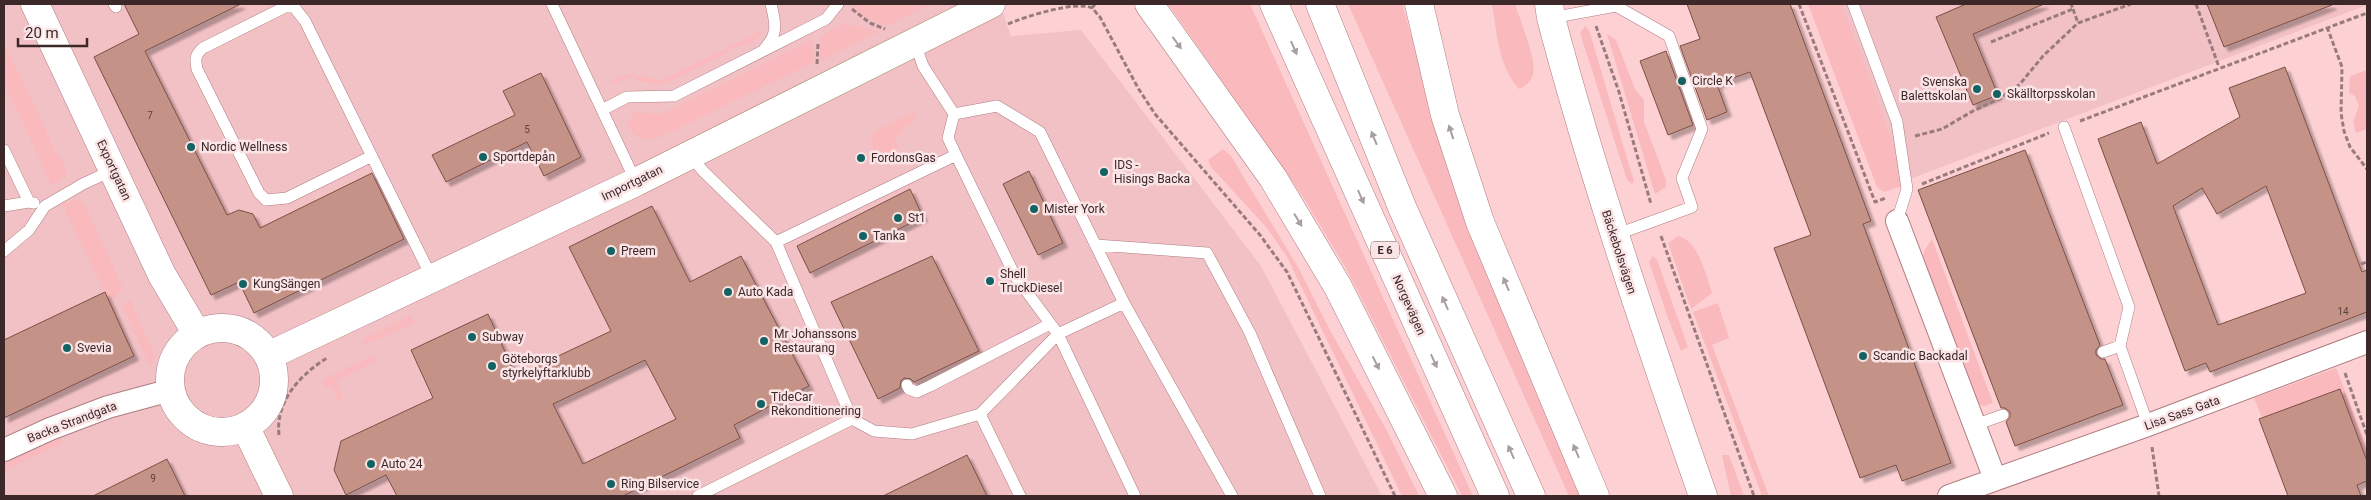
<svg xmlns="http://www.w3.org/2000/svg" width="2371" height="500" font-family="Roboto,sans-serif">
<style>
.built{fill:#f2c1c5}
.green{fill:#f9b9bd}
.building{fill:#c49286;stroke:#7c4f45;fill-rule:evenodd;filter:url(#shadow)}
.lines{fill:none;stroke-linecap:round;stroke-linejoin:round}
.lane-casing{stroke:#af7d81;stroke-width:12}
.street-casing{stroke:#af7d81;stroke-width:24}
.secondary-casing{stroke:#af7d81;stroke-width:29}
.highway-casing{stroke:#af7d81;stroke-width:29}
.path{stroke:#9a7b7d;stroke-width:3;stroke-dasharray:5 2.5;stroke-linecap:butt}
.lane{stroke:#fff;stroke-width:11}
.street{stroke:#fff;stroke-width:22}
.secondary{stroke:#fff;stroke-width:28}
.highway{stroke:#fff;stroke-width:28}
.oneway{fill:#a79e9f}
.poi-dot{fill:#126362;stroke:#fbe4e6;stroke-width:2}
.labels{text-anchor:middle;stroke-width:5;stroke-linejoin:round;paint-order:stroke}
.number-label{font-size:10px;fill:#5e4240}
.shield{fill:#fbe4e6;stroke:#756062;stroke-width:1}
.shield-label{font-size:11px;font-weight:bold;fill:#3c2829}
.poi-label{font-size:12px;fill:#3c2829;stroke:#fbe4e6;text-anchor:start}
.street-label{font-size:12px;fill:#3c2829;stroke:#fbe4e6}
</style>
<defs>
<filter id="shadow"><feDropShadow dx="4.5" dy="4.5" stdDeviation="1" flood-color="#0004"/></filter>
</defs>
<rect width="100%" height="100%" fill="#fdd1d4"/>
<path class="built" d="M4,4H1000L1011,36L1081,30L1261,266L1382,496H4Z
M1828,4H2367V5L1897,184Z"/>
<path class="green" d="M851,4H930L887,26L860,15Z
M1168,4H1250L1473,496H1462L1347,270L1303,197Z
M1348,4H1402L1418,58L1581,496H1569Z
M1492,4H1515C1520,20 1537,60 1533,75C1531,82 1525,86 1519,89C1498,65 1497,34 1492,4Z
M1808,4H1841L1869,76L1903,173L1902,186L1884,192L1877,187Z
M843,24L862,27L879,32L819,61L821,36Z
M1585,26L1589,30L1629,165L1634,180L1632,184L1627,180L1580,33Z
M764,30C759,41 739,48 728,49L726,54L662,85L635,80V76L612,84L610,80L626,75H636L661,80L754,35V32Z
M1607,34L1616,40L1635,89L1644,100V122L1666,180V187L1655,194Z
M814,39V62L660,137C643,143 633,138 626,121L632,118L633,112L661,114Z
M4,44L24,83L56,153L64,164L66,176L51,185L4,82Z
M2367,70V129L2356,133L2353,122L2359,106L2355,96L2349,93L2350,76Z
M913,112L917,116L910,126L907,124L894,143L899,145L887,166H885C876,157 866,141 875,131Z
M1223,149L1231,156L1299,269L1331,332L1386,429L1419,496H1402L1287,257L1267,228L1211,167L1208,160Z
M75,199L83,202L123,288L110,302L62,204Z
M1678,236C1699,240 1706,277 1712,293L1691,309L1668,243Z
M1932,239L1993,403L1984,406L1975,403L1922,268L1924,251Z
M1653,256L1657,260L1688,347L1681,351L1668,318L1649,262Z
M130,300L155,357L150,367L124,309L123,305Z
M1718,303L1729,338L1712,345L1769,496H1762L1693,312Z
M411,315L415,323L361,346L366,338Z
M373,355L376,361L336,380L342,397L338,400L330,385L325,388L322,383L326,378Z
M2336,368L2367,448V461L2340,389L2262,418L2254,398Z
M60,437L63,443L4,471V464Z
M1722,455H1729L1744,496H1731Z"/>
<path class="building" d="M124,4H241L145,51L227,215L239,210L253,214L260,228L372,173L404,239L254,313L239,282L211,295L94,57L139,34Z
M1687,4H1790L1871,221L1863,224L1951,463L1902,481L1896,465L1860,478L1774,248L1811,235L1750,72L1717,84L1727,112L1707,120L1680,46L1700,39Z
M1966,4H2044L1973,34L1998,95L1973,105L1936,17Z
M2207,4H2331L2332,5L2224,47Z
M1666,51L1693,125L1668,135L1640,61Z
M2285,67L2362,272L2367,270V312L2210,372L2206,363L2185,371L2098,139L2141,122L2157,164L2240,117L2229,88ZM2266,186L2306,293L2218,325L2173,206L2202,188L2217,214Z
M541,73L581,157L544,176L527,142L446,182L432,155L515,115L503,91Z
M2025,150L2100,345L2096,350V355L2101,359H2105L2123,405L2015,446L2006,422L2010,417V412L2005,408H2001L1918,190Z
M1029,171L1063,243L1038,255L1003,184Z
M910,189L923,217L810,273L797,246Z
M652,206L690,282L741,256L809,386L734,425L740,438L623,496H397L386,475L346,495L334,470L341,441L433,398L411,350L488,314L516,376L611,331L569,247ZM645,360L676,419L583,464L553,404Z
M932,256L979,351L914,382L911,379L904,378L901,381L900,388L878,399L831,302Z
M105,292L134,356L4,418V340Z
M2340,389L2367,461V481L2357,485L2361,496H2288L2259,419Z
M967,455L987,496H883Z
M167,459L185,496H93Z"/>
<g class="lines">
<defs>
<path id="lane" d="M114,4L116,7
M552,4L636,182
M1853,4L1897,122L1907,189L1897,221
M1551,18L1616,6L1669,36L1702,129L1682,178L1692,207L1615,235
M915,43L923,66L954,114L948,138L956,155L1015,276L1058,334L1124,303L1040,132L997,106L954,114
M765,48C779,33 775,22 771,4
M602,110L627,97L674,96L826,19L838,4
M2064,127L2129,307L2120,346L2148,425
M4,150L29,202
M690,155L703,171L776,242L956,155
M372,156L287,198L266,200L259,193L197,69C195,59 195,55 203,48L285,7H294L305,21L432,278
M4,206L29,202L34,203
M1096,245L1207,253L1250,333L1320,496
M4,251L29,230L45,206L83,184L113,170
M1124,303L1232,496
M2103,352L2120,346
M907,385L909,389L917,392L930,386L1050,324
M980,414L1058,334L1135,496
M852,419L874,431L912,434L980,414L1020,496
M1975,425L2003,415
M698,496L852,419L776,242"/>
<path id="street" d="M1897,221L1995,479
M4,450L50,429L108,407L171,390
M1949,496L2148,425L2367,342"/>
<path id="secondary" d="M35,4L162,275L197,334
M1549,4L1551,18C1594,180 1648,338 1703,496
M170 380a52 52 0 1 1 104 0a52 52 0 1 1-104 0Z
M268,356L636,182L991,4
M245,426L279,496"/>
<path id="highway" d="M1149,4L1273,178L1338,287L1443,496
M1274,4L1495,496
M1320,4L1402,207L1531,496
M1419,4L1445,115L1480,222L1595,496"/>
</defs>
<use href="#lane" class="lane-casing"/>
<use href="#street" class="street-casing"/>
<use href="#secondary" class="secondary-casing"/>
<use href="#highway" class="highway-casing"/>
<path class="path" d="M1799,4L1875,202L1886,198
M2196,4L2219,67
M1092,8L1095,4
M852,9L870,23L885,29
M2073,9L2078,23
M1008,24C1024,17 1077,0 1092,8C1095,10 1097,15 1100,17L1138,88L1155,114L1260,235L1287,272L1395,496
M1596,26L1619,92L1651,204
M2327,27L2342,67L2341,113L2344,131L2350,147L2367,169
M1991,42L2073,9L2071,4
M817,64L818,43
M2080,121L2367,13
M1915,136L1942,129L1973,111L2001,98L2020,84L2043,56L2078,23L2131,4
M1922,184L2049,133
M1661,236L1754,496
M2361,264L2367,262
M2345,373L2367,435
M279,435C275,401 301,374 327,358
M2152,447L2159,496"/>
<use href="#lane" class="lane"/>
<use href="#street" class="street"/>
<use href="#secondary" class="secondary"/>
<use href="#highway" class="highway"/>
</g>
<defs><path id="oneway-solid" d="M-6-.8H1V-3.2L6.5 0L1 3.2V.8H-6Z" transform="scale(1.25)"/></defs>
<g class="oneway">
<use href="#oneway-solid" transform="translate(1177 43) rotate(54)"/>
<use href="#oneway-solid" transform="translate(1294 48) rotate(66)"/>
<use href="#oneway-solid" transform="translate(1451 132) rotate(-108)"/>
<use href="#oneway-solid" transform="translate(1374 138) rotate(-112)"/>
<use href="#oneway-solid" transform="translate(1361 197) rotate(66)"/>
<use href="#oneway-solid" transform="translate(1298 220) rotate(59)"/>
<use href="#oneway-solid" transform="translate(1506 284) rotate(-113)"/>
<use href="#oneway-solid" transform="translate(1445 303) rotate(-114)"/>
<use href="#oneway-solid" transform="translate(1434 361) rotate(66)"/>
<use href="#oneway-solid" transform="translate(1376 363) rotate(63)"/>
<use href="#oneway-solid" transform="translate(1576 451) rotate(-113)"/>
<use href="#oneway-solid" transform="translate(1511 452) rotate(-114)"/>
</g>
<g class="poi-dot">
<circle cx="1682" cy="81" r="5"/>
<circle cx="1977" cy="89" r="5"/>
<circle cx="1997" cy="94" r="5"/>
<circle cx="191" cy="147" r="5"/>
<circle cx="483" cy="157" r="5"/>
<circle cx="861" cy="158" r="5"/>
<circle cx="1104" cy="172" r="5"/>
<circle cx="1034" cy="209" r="5"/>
<circle cx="898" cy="218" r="5"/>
<circle cx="863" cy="236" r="5"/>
<circle cx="611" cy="251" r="5"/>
<circle cx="990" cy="281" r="5"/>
<circle cx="243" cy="284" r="5"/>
<circle cx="728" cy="292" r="5"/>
<circle cx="472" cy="337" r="5"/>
<circle cx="764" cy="341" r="5"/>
<circle cx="67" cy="348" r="5"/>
<circle cx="1863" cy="356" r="5"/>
<circle cx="492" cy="366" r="5"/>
<circle cx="761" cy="404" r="5"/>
<circle cx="371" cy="464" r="5"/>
<circle cx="611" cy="484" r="5"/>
</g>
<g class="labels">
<g class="number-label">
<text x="150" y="119">7</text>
<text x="527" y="133">5</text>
<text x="2343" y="315">14</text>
<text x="153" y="482">9</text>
</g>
<rect class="shield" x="1371" y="241.5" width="28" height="17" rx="4"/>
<g class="shield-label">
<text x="1385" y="254">E 6</text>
</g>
<g class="poi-label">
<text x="1692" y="85">Circle K</text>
<text x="1967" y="86" text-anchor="end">Svenska<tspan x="1967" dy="14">Balettskolan</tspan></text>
<text x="2007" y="98">Skälltorpsskolan</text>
<text x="201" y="151">Nordic Wellness</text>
<text x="493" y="161">Sportdepån</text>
<text x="871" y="162">FordonsGas</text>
<text x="1114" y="169">IDS -<tspan x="1114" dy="14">Hisings Backa</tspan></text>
<text x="1044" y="213">Mister York</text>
<text x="908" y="222">St1</text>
<text x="873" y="240">Tanka</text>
<text x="621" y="255">Preem</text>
<text x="1000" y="278">Shell<tspan x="1000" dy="14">TruckDiesel</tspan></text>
<text x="253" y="288">KungSängen</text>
<text x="738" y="296">Auto Kada</text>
<text x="774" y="338">Mr Johanssons<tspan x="774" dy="14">Restaurang</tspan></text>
<text x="482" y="341">Subway</text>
<text x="77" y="352">Svevia</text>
<text x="1873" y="360">Scandic Backadal</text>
<text x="502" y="363">Göteborgs<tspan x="502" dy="14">styrkelyftarklubb</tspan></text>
<text x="771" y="401">TideCar<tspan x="771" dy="14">Rekonditionering</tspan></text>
<text x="381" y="468">Auto 24</text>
<text x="621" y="488">Ring Bilservice</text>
</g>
<g class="street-label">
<text transform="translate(114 170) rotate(65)" y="4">Exportgatan</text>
<text transform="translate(632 183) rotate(-26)" y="4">Importgatan</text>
<text transform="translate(1619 252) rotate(72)" y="4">Bäckebolsvägen</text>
<text transform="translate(1409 305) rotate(66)" y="4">Norgevägen</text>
<text transform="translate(2182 413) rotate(-20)" y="4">Lisa Sass Gata</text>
<text transform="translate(72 422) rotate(-21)" y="4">Backa Strandgata</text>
</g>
</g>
<rect width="2371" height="500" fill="none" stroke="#3c2829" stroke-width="10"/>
<path d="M18 38v8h69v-8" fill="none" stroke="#3c2829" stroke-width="2.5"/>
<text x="25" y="38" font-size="15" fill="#3c2829" stroke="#fbe4e6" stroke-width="4" paint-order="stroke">20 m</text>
</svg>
